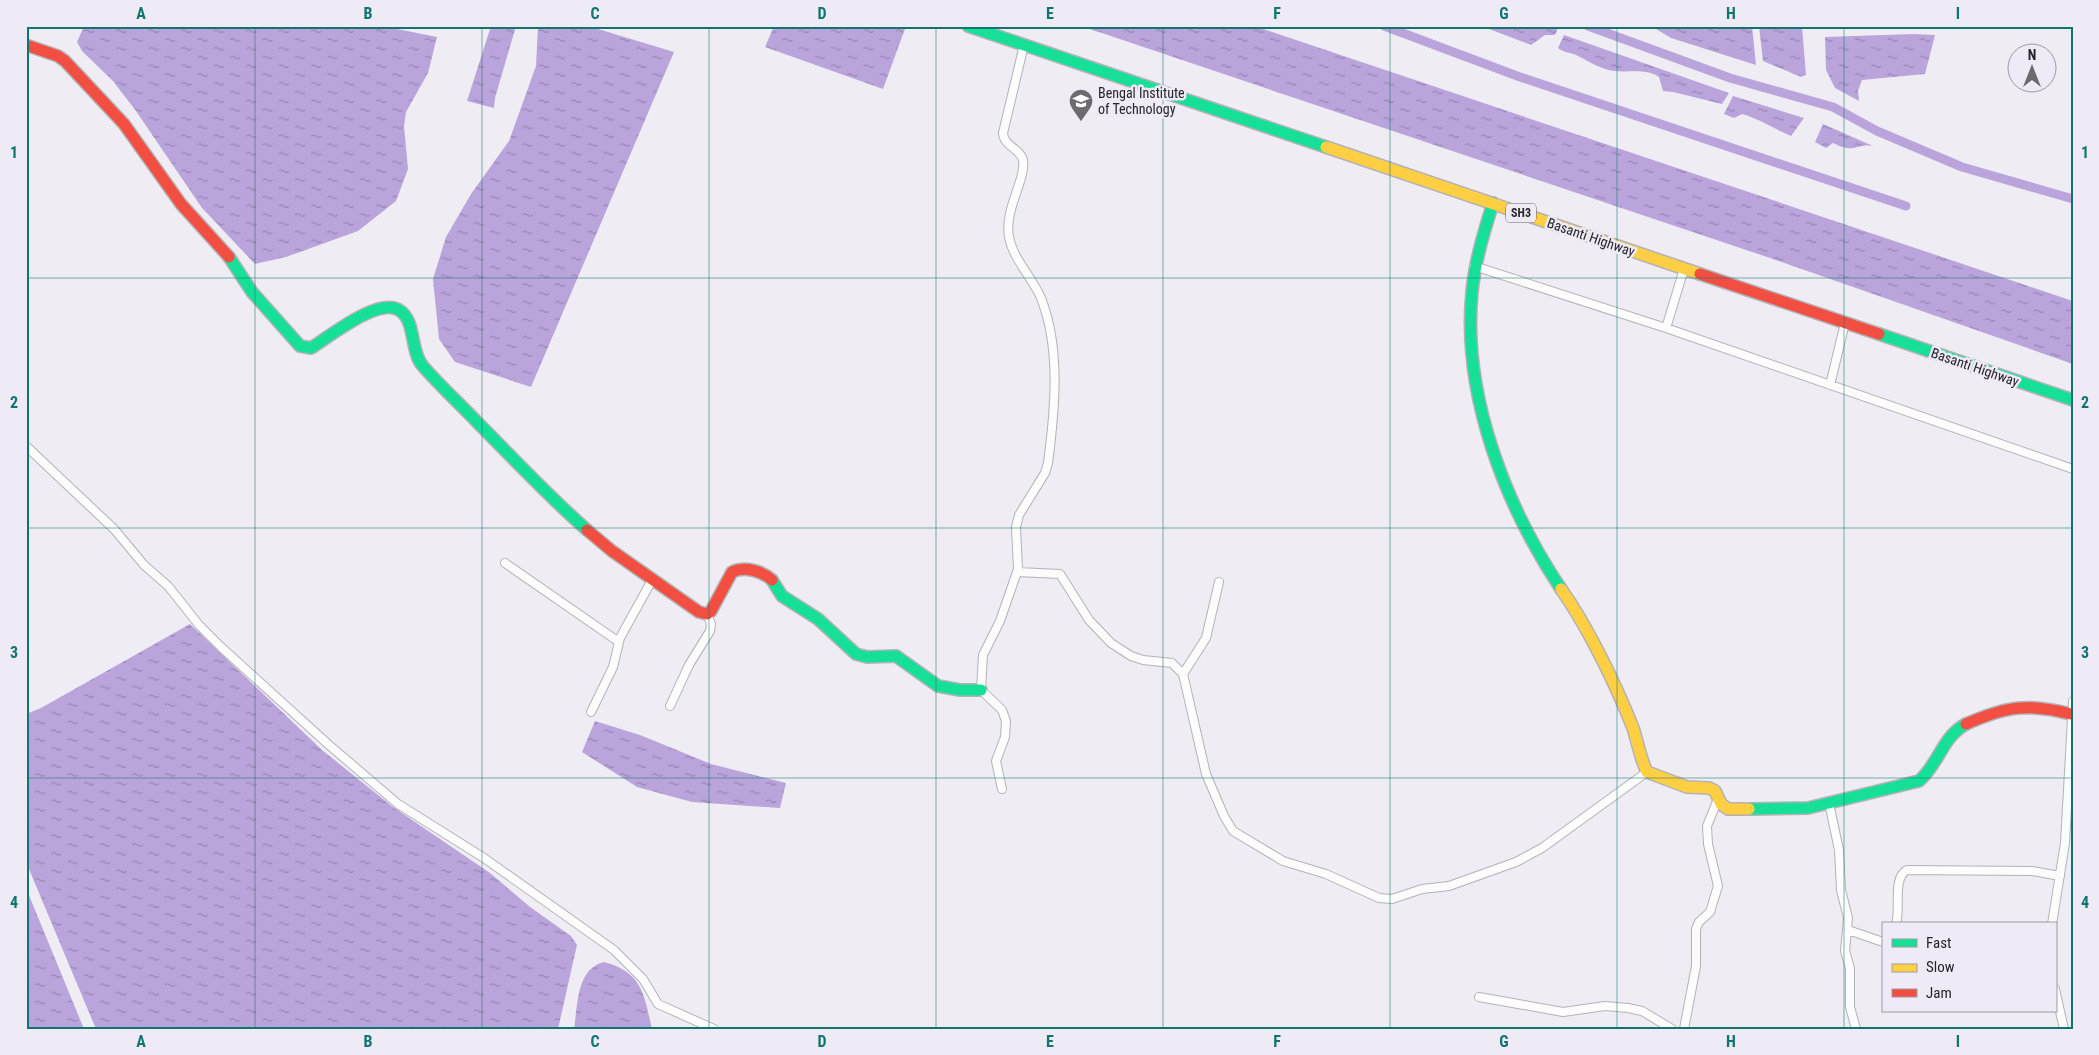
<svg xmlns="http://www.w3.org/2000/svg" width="2099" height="1055" font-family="'Roboto Condensed',sans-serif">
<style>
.water{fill:url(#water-ripples)}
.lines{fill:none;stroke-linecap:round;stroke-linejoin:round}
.canal{stroke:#baa4dc;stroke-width:9}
.street-casing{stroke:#b3b2b6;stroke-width:10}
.fast-casing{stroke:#b3b2b6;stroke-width:14}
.slow-casing{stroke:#b3b2b6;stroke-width:14}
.jam-casing{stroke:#b3b2b6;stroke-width:14}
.street{stroke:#fdfcfd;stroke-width:8}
.fast{stroke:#16e098;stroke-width:11}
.slow{stroke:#ffcf43;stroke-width:11}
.jam{stroke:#f24e42;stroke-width:11}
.grid{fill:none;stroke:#0f766e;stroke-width:1;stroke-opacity:0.55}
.labels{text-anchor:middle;stroke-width:5;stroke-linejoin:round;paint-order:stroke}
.shield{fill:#eeeaf6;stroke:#636067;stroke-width:1}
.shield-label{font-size:12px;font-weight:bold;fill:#27252a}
.poi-label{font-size:14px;fill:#27252a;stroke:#eeeaf6;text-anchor:start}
.street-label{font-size:14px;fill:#27252a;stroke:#eeeaf6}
.neatline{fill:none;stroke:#0f766e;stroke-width:2}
.grid-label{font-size:16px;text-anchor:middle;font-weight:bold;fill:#0f766e}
</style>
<defs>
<pattern id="water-ripples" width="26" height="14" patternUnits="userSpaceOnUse" patternTransform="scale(1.25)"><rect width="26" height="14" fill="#baa4dc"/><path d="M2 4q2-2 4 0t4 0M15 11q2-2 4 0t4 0" fill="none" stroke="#9785b3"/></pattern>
</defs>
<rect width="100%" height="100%" fill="#efedf3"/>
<path class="water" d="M84,26H395L397,29L437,37L428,73L406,112L404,126L408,169L396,201L358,231L286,257L255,264L202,208L136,111L113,81L82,51L77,42Z
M491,26H516L495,98L494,108L467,101Z
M538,26H588L674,52L531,387L455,362L439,339L433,279L446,237L471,194L509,141L536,66Z
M774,26H906L883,89L765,47Z
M1081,26H1254L2073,301V364L1767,257Z
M1481,26H1550L1558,28L1555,35H1545L1531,45Z
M1651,26H1752L1756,65L1671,38Z
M1759,26H1802L1806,75L1801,77L1763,61Z
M1913,34L1935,35L1925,74L1862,80L1858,91L1859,101L1835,88L1826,70L1825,37Z
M1564,35L1729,93L1722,104L1673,92L1663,91L1659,77C1645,67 1625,74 1609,70C1596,67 1587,60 1576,55C1569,52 1564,53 1558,48Z
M1733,96L1804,118L1791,136C1774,129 1760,119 1742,114L1734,118L1724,114Z
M1823,124L1873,146C1857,142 1856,155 1833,143L1826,148L1815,142Z
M190,624L322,750L393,807L490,873L530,907L571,936L577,945L558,1029H96L26,862V714L41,708Z
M595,721L640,735L711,764L786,783L780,808L692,802L637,787L582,752Z
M26,888L84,1029H26Z
M604,962C642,972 644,994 652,1029H574C578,1005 576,969 604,962Z"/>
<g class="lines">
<path class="canal" d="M1384,26L1520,77L1906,206
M1588,26L1730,78L1833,107L1877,131L1962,167L2073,199"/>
<defs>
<path id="street" d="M1474,266L1666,328L2073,469
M1666,328L1684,269
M1830,385L1845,323
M26,446L114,529L144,565L168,586L199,625L221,647L329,745L398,804L484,858L614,950L643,979L658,1004L714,1029
M505,563L619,642
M1017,572L1060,574L1089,620L1111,643L1131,656L1143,660L1172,663L1183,674L1206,774L1224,816L1233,831L1283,861L1326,874L1379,898L1392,899L1422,889L1449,886L1516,862L1542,848L1647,772
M1183,674L1206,638L1219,582
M670,706L689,665L710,631L711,624L707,614
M591,712L613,667L620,638L652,580
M1002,789L996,761L1005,737L1006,721L1002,710L981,690L983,655L1000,621L1018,569L1016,527L1019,515L1045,473L1048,463C1055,409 1061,349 1041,298C1032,277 1013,259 1009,237C1004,209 1026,180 1023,160C1020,148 1004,147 1003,133L1024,45
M1829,803L1839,850L1841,890L1848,918L1845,951L1850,968V1007L1856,1029
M1896,924C1901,909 1892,878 1907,870L2032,871L2060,876
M2052,924L2065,843L2073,701
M1848,930L1883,942
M2055,989L2064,1029
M1479,997L1563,1012L1605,1006L1628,1008L1642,1011L1672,1029
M1684,1029L1696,966V929L1699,922L1710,912L1718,886L1708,844L1707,826L1718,799"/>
<path id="fast" d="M968,26L1326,147
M1493,203C1484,232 1475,261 1472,292C1462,394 1505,505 1561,589
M229,257L252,292L300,346L311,348C329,337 378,297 399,310C416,320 410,350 422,365C439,385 460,404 478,423C514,459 548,496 587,530
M1879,334L2073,400
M772,580L782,596L818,619L856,654L867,657L896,656L938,686L960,690H981
M1749,809L1808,808L1919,781C1939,764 1942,737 1966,724"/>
<path id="slow" d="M1326,147L1700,274
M1561,589C1588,627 1616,685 1633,728C1638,743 1640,758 1647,772L1687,787L1709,788L1715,791L1721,804L1728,809H1749"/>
<path id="jam" d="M26,45L58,56L65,61L124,124L181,204L229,257
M1700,274L1879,334
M587,530L612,551L699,612L707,614L711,611L732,572C745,566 762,571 772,580
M1966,724C2007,706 2028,703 2071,714"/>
</defs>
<use href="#street" class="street-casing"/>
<use href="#fast" class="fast-casing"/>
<use href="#slow" class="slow-casing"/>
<use href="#jam" class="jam-casing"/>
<use href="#street" class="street"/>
<use href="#fast" class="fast"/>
<use href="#slow" class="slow"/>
<use href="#jam" class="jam"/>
</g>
<path class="grid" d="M255,26V1029M482,26V1029M709,26V1029M936,26V1029M1163,26V1029M1390,26V1029M1617,26V1029M1844,26V1029M26,278H2073M26,528H2073M26,778H2073"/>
<defs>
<symbol id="university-pin" viewBox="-11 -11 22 30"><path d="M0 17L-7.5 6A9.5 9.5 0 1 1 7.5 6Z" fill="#6d6b70" stroke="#eeeaf6"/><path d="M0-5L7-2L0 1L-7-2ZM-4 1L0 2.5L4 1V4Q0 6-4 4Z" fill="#fff"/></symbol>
</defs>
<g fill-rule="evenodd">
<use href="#university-pin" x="1067" y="87" width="28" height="38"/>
</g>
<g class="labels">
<rect class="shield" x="1506" y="203.5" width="30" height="19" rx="4"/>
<g class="shield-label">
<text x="1521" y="217">SH3</text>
</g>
<g class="poi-label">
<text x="1098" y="98">Bengal Institute<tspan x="1098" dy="16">of Technology</tspan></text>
</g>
<g class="street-label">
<text transform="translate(1591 237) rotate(19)" y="5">Basanti Highway</text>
<text transform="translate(1975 367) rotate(19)" y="5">Basanti Highway</text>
</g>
</g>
<rect width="2099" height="1055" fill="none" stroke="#eeeaf6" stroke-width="55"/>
<rect x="1882" y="922" width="175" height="90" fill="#eeeaf6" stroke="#9e9ba4"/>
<rect x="1892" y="939" width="25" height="8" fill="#16e098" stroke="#9e9ba4"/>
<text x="1926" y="948" font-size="15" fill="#27252a">Fast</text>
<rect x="1892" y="964" width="25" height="8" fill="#ffcf43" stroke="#9e9ba4"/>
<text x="1926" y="972" font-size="15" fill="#27252a">Slow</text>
<rect x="1892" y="989" width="25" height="8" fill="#f24e42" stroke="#9e9ba4"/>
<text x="1926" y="998" font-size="15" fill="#27252a">Jam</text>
<g transform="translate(2032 68)"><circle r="24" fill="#eeeaf6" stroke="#9e9ba4"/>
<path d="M0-4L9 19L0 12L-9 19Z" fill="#6d6b70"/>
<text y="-8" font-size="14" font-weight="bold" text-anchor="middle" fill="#27252a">N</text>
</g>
<rect x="28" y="28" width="2044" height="1000" class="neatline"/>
<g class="grid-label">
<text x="141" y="19">A</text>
<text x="368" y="19">B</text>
<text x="595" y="19">C</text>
<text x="822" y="19">D</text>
<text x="1050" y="19">E</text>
<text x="1277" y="19">F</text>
<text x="1504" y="19">G</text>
<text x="1731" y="19">H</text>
<text x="1958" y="19">I</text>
<text x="14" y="158">1</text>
<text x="2085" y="158">1</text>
<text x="14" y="408">2</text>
<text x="2085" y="408">2</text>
<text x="14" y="658">3</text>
<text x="2085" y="658">3</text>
<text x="14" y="908">4</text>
<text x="2085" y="908">4</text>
<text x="141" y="1047">A</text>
<text x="368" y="1047">B</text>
<text x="595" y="1047">C</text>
<text x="822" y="1047">D</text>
<text x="1050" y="1047">E</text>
<text x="1277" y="1047">F</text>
<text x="1504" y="1047">G</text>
<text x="1731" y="1047">H</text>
<text x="1958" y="1047">I</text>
</g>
</svg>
